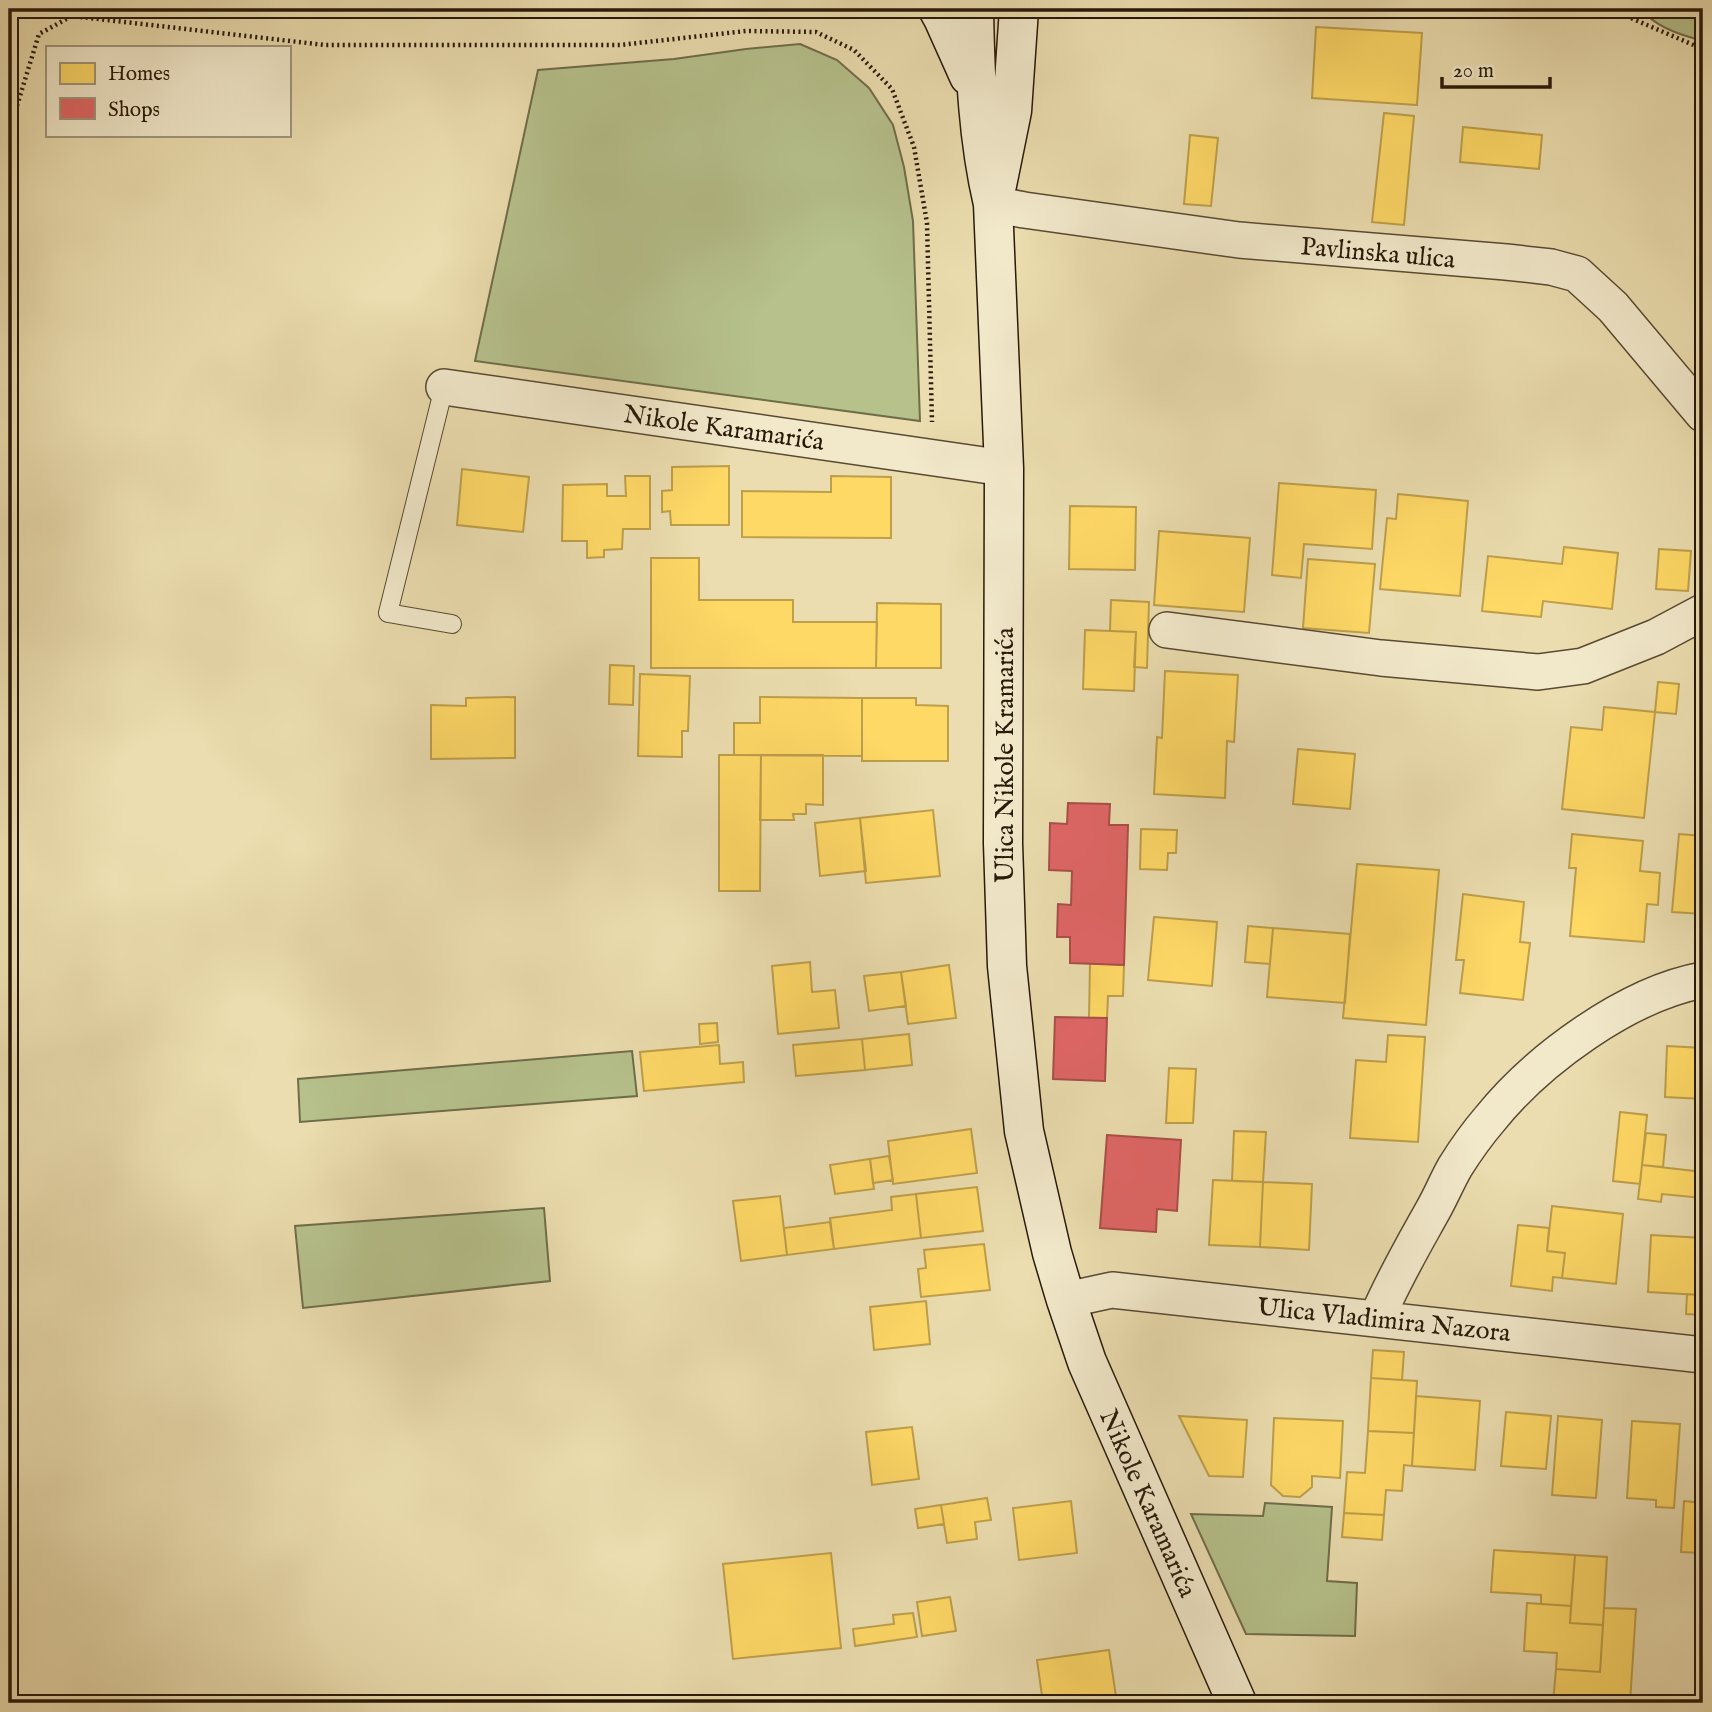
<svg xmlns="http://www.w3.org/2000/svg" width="1712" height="1712" font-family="'IM FELL English',serif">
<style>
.green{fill:#b6c18c;stroke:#6f6d4a;stroke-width:2}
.homes{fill:#ffd966;stroke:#be9f4a;stroke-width:2}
.shops{fill:#e06666;stroke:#a94f4a;stroke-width:2}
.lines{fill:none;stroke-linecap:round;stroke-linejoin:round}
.lane-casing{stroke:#594a32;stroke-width:20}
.street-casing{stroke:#594a32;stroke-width:38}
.secondary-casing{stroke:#281909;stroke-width:41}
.path{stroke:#281909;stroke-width:4.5;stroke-dasharray:2 3.5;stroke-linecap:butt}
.lane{stroke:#f2e9cb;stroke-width:18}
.street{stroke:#f2e9cb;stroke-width:35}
.secondary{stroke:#f2e9cb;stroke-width:38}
.labels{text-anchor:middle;stroke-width:7;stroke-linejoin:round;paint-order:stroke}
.street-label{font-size:26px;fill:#281909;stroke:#f2e9cb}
</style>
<rect width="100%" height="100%" fill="#ebddaf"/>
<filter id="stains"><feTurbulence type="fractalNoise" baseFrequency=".00286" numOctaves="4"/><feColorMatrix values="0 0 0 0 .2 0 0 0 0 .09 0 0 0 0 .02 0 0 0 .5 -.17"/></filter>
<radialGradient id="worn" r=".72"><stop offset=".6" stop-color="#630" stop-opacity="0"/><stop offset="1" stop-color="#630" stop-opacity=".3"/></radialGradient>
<path class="green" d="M1648,9H1703V41C1685,36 1661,29 1648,16Z
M800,44L837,60L869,88L893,125L904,167L913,221L920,421L475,361L538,70L674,59L746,49Z
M632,1051L637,1096L300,1122L298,1079Z
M544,1208L550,1281L303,1308L295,1226Z
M1265,1503L1332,1507L1327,1581L1357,1583L1355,1636L1246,1634L1191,1514L1263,1516Z"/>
<path class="homes" d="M1316,27L1422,33L1417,105L1312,98Z
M1384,113L1414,116L1404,225L1372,222Z
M1463,127L1542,135L1539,169L1460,162Z
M1190,135L1218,138L1211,206L1184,204Z
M729,466V525H671L670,511L662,512V491L672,490V467Z
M462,469L529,477L523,532L457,525Z
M625,476H650V529H623L622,549L604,550V557L587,558V541H562L563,485L607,484V496H626Z
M831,476L891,477V538L742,537V491L831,492Z
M1279,483L1376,490L1372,549L1304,544L1301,578L1272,575Z
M1398,494L1468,501L1460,596L1380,589L1387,518L1396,519Z
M1070,506L1136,507L1135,570L1069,569Z
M1159,531L1250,538L1244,612L1154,605Z
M1564,547L1618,553L1612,609L1543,601L1541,617L1482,611L1488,556L1562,564Z
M1659,549L1691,551L1688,591L1656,589Z
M651,558H699V600H793V622H877L876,668H651Z
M1308,559L1375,564L1369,633L1303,628Z
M1111,600L1149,602L1147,668L1134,667L1136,632L1110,631Z
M877,603L941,604V668H876Z
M1085,630L1136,632L1134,691L1083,689Z
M610,665L634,666L633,705L609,704Z
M1165,671L1238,675L1234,742L1227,741L1225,798L1154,794L1157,737L1162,738Z
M640,674L690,676L688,731H682V757L638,756Z
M1658,682L1679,684L1676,714L1655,712Z
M515,697V758L431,759V705L466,706V698Z
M760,697L862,698V756L734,755V723H760Z
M862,698H916V705L948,706V761H862Z
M1604,707L1655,712L1644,818L1562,809L1571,727L1602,730Z
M1298,749L1355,754L1350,809L1293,804Z
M719,755H761L760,891H719Z
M761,755H823V805L806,804V814H793L794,820H760Z
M933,810L940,876L866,883L860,818Z
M860,818L866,871L820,876L815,823Z
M1141,829L1177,830L1176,853H1168L1167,870L1140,869Z
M1572,834L1643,841L1640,871L1660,873L1658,905L1647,904L1644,942L1570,936L1576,868H1569Z
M1679,834L1703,836V914L1672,912Z
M1357,864L1439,870L1426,1025L1343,1018Z
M1463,894L1524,902L1520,942L1530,943L1523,1000L1460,993L1464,960H1456Z
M1154,917L1217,922L1212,986L1148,980Z
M1248,926L1273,928L1270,964L1245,962Z
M1273,928L1350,934L1345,1003L1267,997Z
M810,962L812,992L835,990L839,1028L778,1034L772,966Z
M1090,963L1124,965L1123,996H1108L1107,1018H1089Z
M949,965L956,1018L908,1024L901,972Z
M901,972L906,1006L869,1011L864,976Z
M717,1023L718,1042L700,1044L699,1024Z
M909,1034L912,1065L865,1070L862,1039Z
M1388,1035L1425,1037L1418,1142L1350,1138L1356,1060L1386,1062Z
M862,1039L865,1070L796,1076L793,1045Z
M719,1045L720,1064L743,1062L744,1082L644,1091L640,1052Z
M1667,1046L1703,1048V1099L1665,1097Z
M1169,1068L1196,1069L1193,1123H1166Z
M1620,1112L1647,1115L1640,1184L1613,1181Z
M971,1129L977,1173L893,1184L888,1141Z
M1234,1131L1266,1132L1263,1182L1232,1181Z
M1646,1133L1666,1135L1663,1167L1642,1165Z
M889,1156L893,1180L873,1183L870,1159Z
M870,1159L874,1189L835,1194L830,1165Z
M1642,1165L1703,1172L1702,1198L1662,1194L1661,1202L1638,1199Z
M1213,1180L1263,1182L1260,1247L1209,1245Z
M1263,1182L1312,1184L1309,1250L1260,1247Z
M977,1187L983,1231L921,1238L916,1194Z
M916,1194L921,1238L834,1249L830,1218L892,1210L891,1197Z
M780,1196L787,1255L741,1261L733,1201Z
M1552,1206L1623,1214L1616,1284L1562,1278L1565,1253L1547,1251Z
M830,1222L834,1249L787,1255L784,1228Z
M1518,1225L1549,1228L1547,1251L1565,1253L1562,1278L1553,1277L1552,1291L1511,1286Z
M1651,1235L1703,1238L1700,1295L1648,1292Z
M984,1244L990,1290L921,1297L918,1269L926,1268L924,1250Z
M1703,1258V1315L1686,1314L1687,1294L1700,1295Z
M926,1301L930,1344L874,1350L870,1307Z
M1373,1350L1404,1352L1402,1380L1371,1378Z
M1371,1378L1417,1381L1414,1433L1368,1431Z
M1416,1396L1480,1401L1475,1470L1412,1466Z
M1506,1412L1551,1416L1546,1469L1501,1466Z
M1179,1416L1247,1420L1243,1477L1209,1476Z
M1558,1416L1602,1420L1596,1498L1552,1495Z
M1274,1418L1343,1421L1340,1478L1312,1476V1487L1300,1497L1283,1496L1271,1485Z
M1632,1421L1680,1424L1674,1508L1656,1507V1500L1627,1498Z
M912,1427L919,1479L872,1485L866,1432Z
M1368,1431L1414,1433L1412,1466L1404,1465L1402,1491L1386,1490L1384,1515L1344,1513L1347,1472L1365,1473Z
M987,1498L991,1520L975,1522L977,1539L947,1543L941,1505Z
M1071,1501L1077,1553L1019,1560L1013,1508Z
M1684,1501L1703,1503V1553L1681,1552Z
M941,1505L944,1524L918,1528L915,1509Z
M1344,1513L1384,1515L1382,1540L1342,1537Z
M1494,1550L1575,1555L1571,1606L1541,1604V1595L1491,1592Z
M831,1553L841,1648L733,1659L723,1564Z
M1575,1555L1607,1557L1603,1625L1570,1623Z
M950,1597L956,1631L922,1636L917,1602Z
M1527,1603L1571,1606L1570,1623L1603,1625L1600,1672L1556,1669L1557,1653L1524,1651Z
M1604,1608L1636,1609L1630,1703H1553L1556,1669L1600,1672Z
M913,1613L917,1637L855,1646L853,1629L894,1624L893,1615Z
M1109,1650L1117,1703H1043L1037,1660Z"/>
<path class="shops" d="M1068,803L1110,804L1109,825H1128L1124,965L1070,963V937H1057L1058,904L1071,905L1072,871L1049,870L1050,823L1067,824Z
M1055,1017L1107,1018L1105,1081L1053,1079Z
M1107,1135L1181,1140L1177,1211L1157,1209L1156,1232L1100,1228Z"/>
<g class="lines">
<defs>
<path id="lane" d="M444,387L388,613L452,624"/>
<path id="street" d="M993,204L1024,210L1239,240L1506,262L1551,267L1577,274L1613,307L1703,414
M444,387L1004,468
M1167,630L1381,658L1538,672L1583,666L1656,637L1703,612
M1066,1300L1112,1290L1703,1355
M1377,1318C1393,1280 1413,1246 1433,1210C1441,1196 1447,1181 1455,1167C1465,1151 1477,1134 1489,1120C1537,1060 1627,994 1703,980"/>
<path id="secondary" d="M938,9L943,18L969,76
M974,9C975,74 978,140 993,204L1004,468L1003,843L1007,966L1024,1131L1052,1253L1066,1300L1087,1362L1237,1703
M997,185L1012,111L1019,9"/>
</defs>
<use href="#lane" class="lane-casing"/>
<use href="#street" class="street-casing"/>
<use href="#secondary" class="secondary-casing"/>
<path class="path" d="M1600,9L1612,10L1703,49
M9,132L39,34L72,16L325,45H620L746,31L816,32L854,50L892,89L914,147L927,223L932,422"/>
<use href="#lane" class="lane"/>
<use href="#street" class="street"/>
<use href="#secondary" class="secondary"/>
</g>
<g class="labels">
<g class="street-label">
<text transform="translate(1378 252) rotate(5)" y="9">Pavlinska ulica</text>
<text transform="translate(724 427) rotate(8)" y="9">Nikole Karamarića</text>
<text transform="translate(1004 755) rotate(-90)" y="9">Ulica Nikole Kramarića</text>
<text transform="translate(1384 1319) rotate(6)" y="9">Ulica Vladimira Nazora</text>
<text transform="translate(1149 1503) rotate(66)" y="9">Nikole Karamarića</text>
</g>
</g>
<rect width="1712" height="1712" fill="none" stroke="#ebddaf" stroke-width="35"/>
<rect x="10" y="10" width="1691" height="1691" fill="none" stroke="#281909" stroke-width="3.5"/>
<rect x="18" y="18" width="1677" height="1677" fill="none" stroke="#281909" stroke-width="2"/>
<rect x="46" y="46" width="245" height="91" fill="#f2e9cb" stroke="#a1967d" stroke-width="2"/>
<rect x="60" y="63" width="35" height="21" fill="#ffd966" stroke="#a1967d" stroke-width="2"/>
<text x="108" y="80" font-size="21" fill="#281909">Homes</text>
<rect x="60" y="98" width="35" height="21" fill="#e06666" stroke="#a1967d" stroke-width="2"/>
<text x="108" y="116" font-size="21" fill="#281909">Shops</text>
<path d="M1442 77v10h108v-10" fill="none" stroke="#281909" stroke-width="3.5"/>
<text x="1453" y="77" font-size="21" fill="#281909" stroke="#f2e9cb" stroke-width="5" paint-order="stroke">20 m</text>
<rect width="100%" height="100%" filter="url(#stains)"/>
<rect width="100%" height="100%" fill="url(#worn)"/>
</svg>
